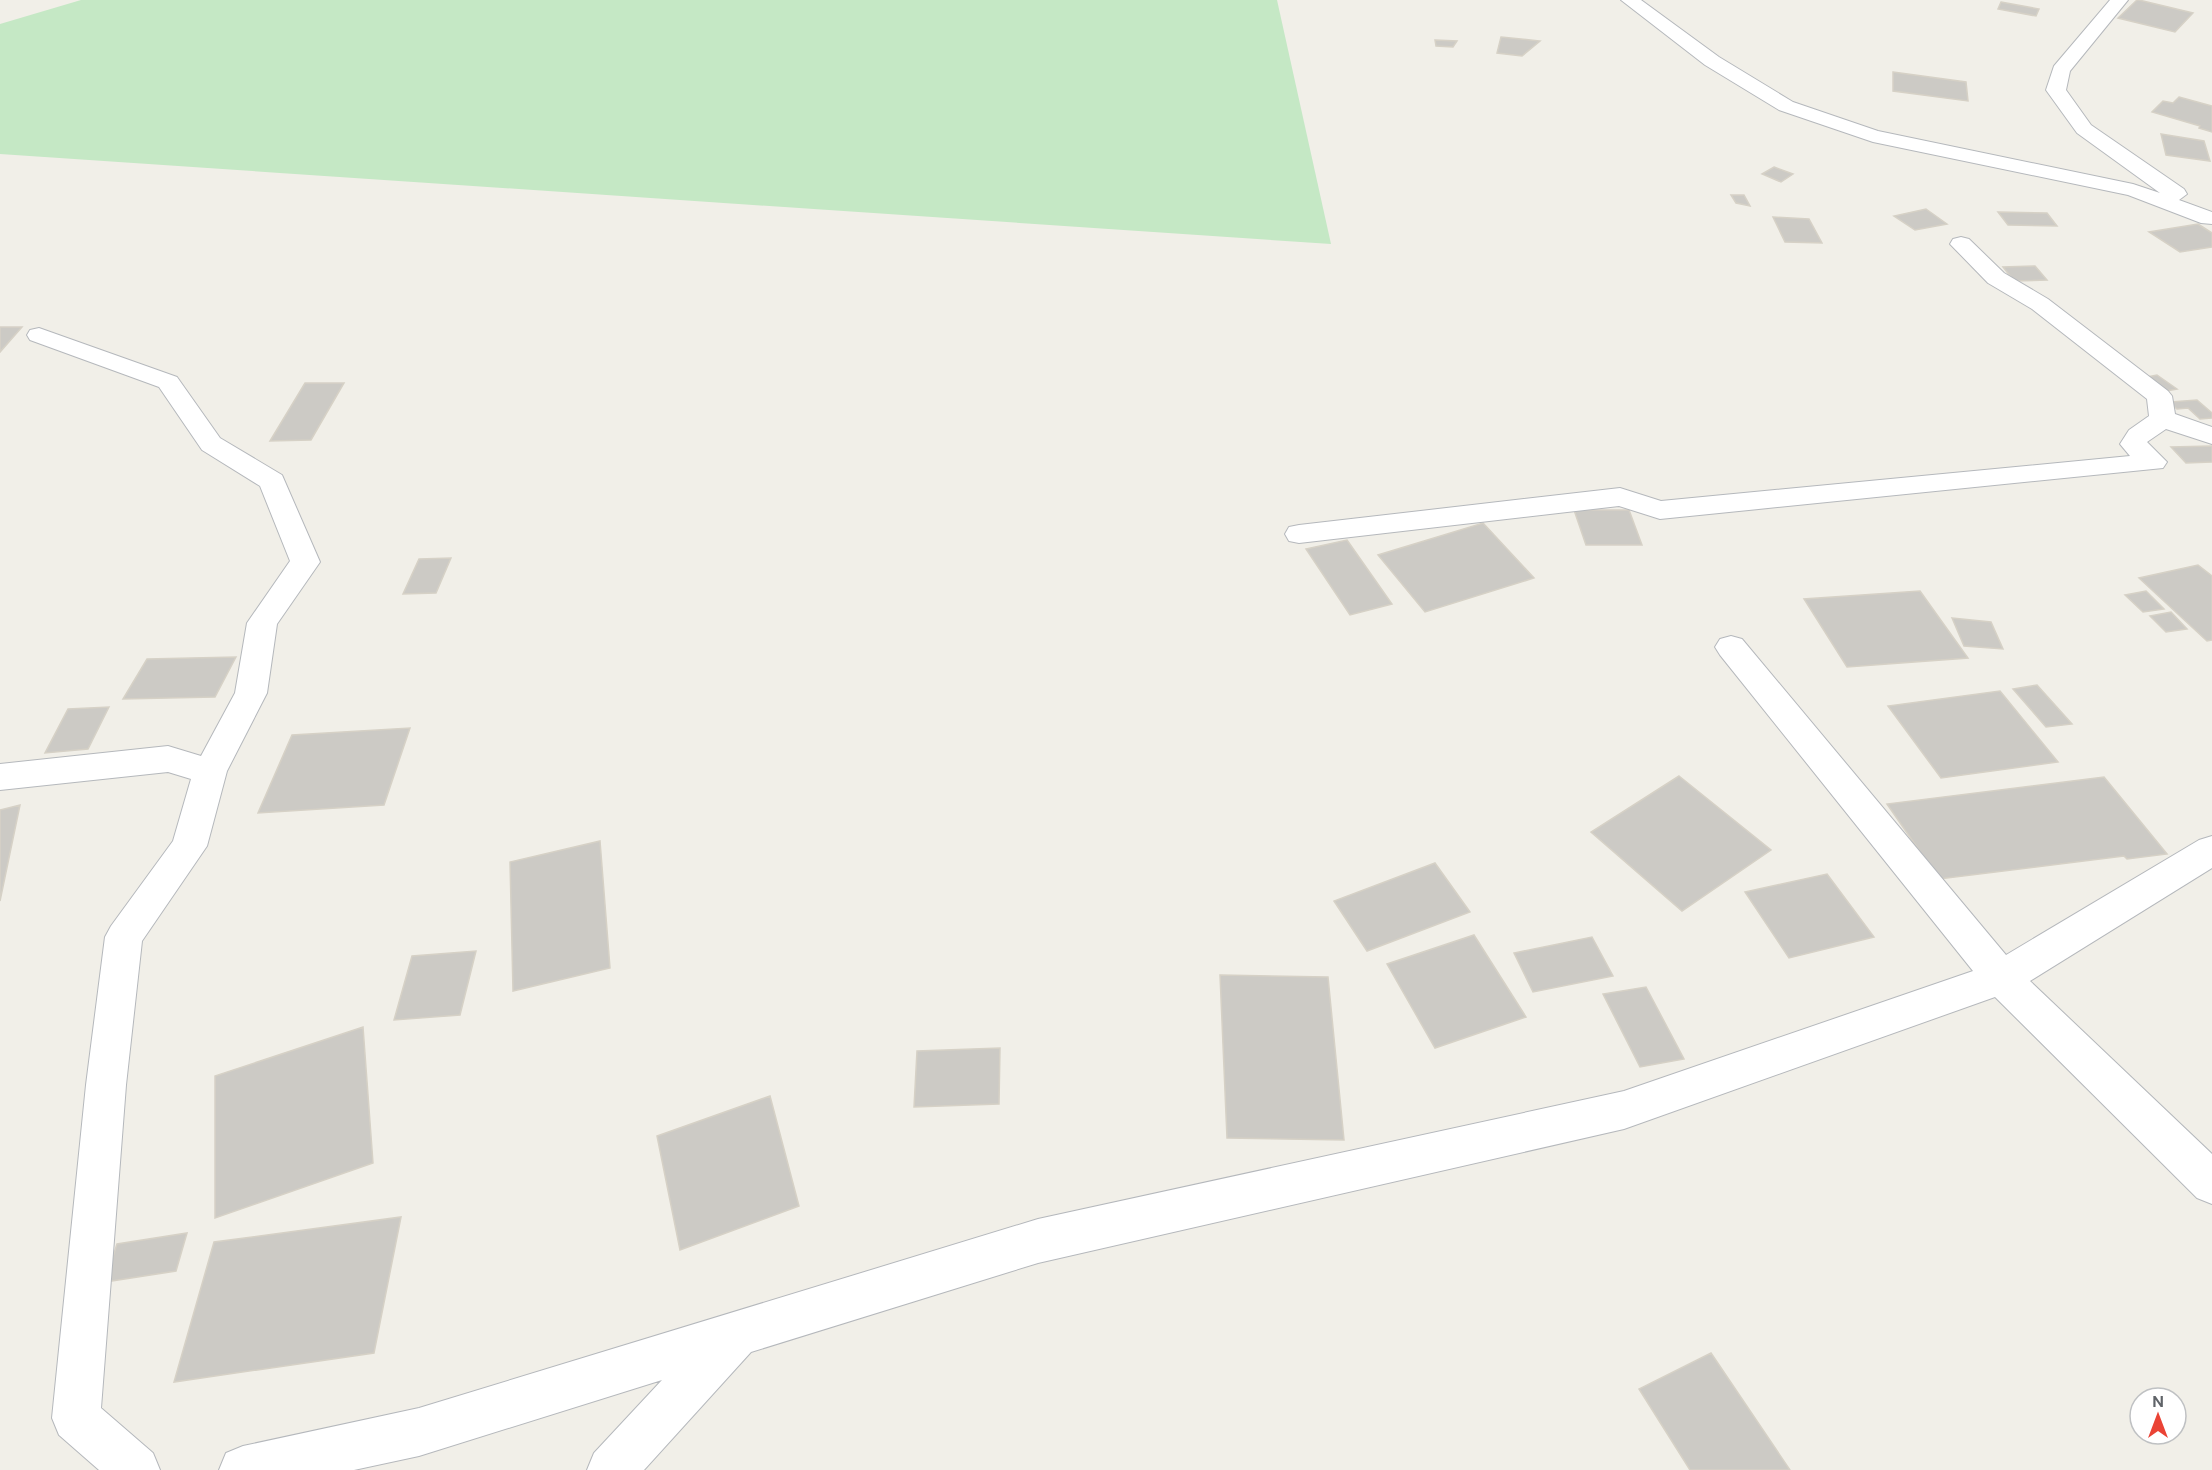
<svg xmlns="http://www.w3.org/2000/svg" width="2212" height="1470" font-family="'DM Sans',sans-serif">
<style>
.green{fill:#c5e8c5}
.building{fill:#cccac5;stroke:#d6d1c6;stroke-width:1.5}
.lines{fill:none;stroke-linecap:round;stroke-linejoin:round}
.minor-casing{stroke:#b5b8bc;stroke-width:2}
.minor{fill:#fff;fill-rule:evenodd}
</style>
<rect width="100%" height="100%" fill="#f1efe8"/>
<path class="green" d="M81,0H1277L1331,244L0,154V24Z"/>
<path class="building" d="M2137,0H2139L2193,13L2175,32L2118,18Z
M2001,2L2039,9L2036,16L1998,9Z
M1501,37L1540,41L1522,56L1497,53Z
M1435,40L1457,41L1453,47L1436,46Z
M1893,72L1966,82L1968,101L1893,91Z
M2179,97L2212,106V132L2199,128L2200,126L2152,112L2163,101L2173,103Z
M2161,134L2204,141L2210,161L2166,155Z
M1774,167L1793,174L1781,182L1762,174Z
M1731,195H1744L1750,206L1736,203Z
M1926,209L1947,224L1915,230L1894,216Z
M1998,212L2047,213L2057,226L2008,225Z
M1773,217L1809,219L1822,243L1785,242Z
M2198,224L2212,233V247L2180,252L2149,232Z
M2035,266L2047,280L2014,281L2003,267Z
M0,327H22L0,352Z
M2157,375L2177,389L2161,392L2142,378Z
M305,383H344L311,440L270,441Z
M2197,400L2212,413V418L2200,419L2188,408L2177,409L2169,402Z
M2212,446V462L2186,463L2171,447Z
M1574,510H1629L1642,545H1586Z
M1483,523L1534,578L1425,612L1378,555Z
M1347,540L1392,604L1350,615L1306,549Z
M451,558L436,593L403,594L419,559Z
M2198,565L2212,576V640L2207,641L2139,578Z
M1920,591L1968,658L1847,667L1804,599Z
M2146,591L2164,609L2143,612L2125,595Z
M2171,612L2187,629L2166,632L2150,616Z
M1952,618L1991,622L2003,649L1964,646Z
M236,657L215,697L123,699L147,659Z
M2037,685L2072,724L2046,727L2013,689Z
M2000,691L2058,762L1941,778L1888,706Z
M109,707L88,749L45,753L68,709Z
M410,728L384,805L258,813L292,735Z
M1679,776L1771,850L1682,911L1591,832Z
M2104,777L2167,854L2127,859L2124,856L1939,879L1887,804Z
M20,805L0,901V810Z
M600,841L610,968L513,991L510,862Z
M1435,863L1470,912L1367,951L1334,901Z
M1827,874L1874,937L1789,958L1745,892Z
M1474,935L1526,1017L1435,1048L1387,964Z
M1592,937L1613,976L1533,992L1514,953Z
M476,951L460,1015L394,1020L412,956Z
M1220,975L1328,977L1344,1140L1227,1138Z
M1646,987L1684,1059L1640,1067L1603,994Z
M363,1027L373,1163L215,1218V1076Z
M1000,1048L999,1104L914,1107L917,1051Z
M770,1096L799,1206L680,1250L657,1136Z
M401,1217L374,1353L174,1382L214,1242Z
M187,1233L176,1271L105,1282L117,1244Z
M1711,1353L1790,1470H1690L1639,1389Z"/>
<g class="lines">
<defs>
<path id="minor" d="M1621,0H1641L1719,57L1793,102L1878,131L2133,184L2160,193L2077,133L2046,90L2054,66L2110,0H2128L2070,71L2066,90L2091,125L2184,189L2187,194L2179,200L2212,212V224L2201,223L2128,195L1873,142L1779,110L1705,65Z
M1961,237L1969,239L2004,273L2048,299L2168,391L2172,396L2175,414L2212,427V444L2166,429L2147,442L2167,462L2163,468L1660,519L1619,506L1299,543L1289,541L1285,534L1289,527L1299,525L1620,488L1661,501L2130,456L2120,444L2129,430L2149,416L2147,399L2032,309L1988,283L1950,244L1953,239Z
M39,328L177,377L220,438L282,475L320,562L277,624L267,693L227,771L207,846L142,941L126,1085L101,1408L153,1453L160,1470H99L59,1435L52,1418L86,1085L105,937L111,926L173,841L191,779L168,772L0,790V764L168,746L201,756L235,693L247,623L290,561L260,486L202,450L159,387L30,340L27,335L30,330Z
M1731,636L1742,639L2006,955L2199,840L2212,836V868L2030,981L2212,1154V1204L2197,1198L1995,997L1624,1129L1038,1263L751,1352L644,1470H587L594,1453L662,1380L419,1456L354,1470H219L226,1453L243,1446L419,1408L1038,1219L1624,1091L1973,971L1720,655L1715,647L1720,639Z"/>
</defs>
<use href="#minor" class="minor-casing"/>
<use href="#minor" class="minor"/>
</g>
<g transform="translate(2158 1416)"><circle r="28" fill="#ffffff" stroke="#bfc1c3" stroke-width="1.5"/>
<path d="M0-4.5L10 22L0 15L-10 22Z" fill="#ea4335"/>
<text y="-9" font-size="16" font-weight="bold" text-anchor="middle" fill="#5f6368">N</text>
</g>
</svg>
